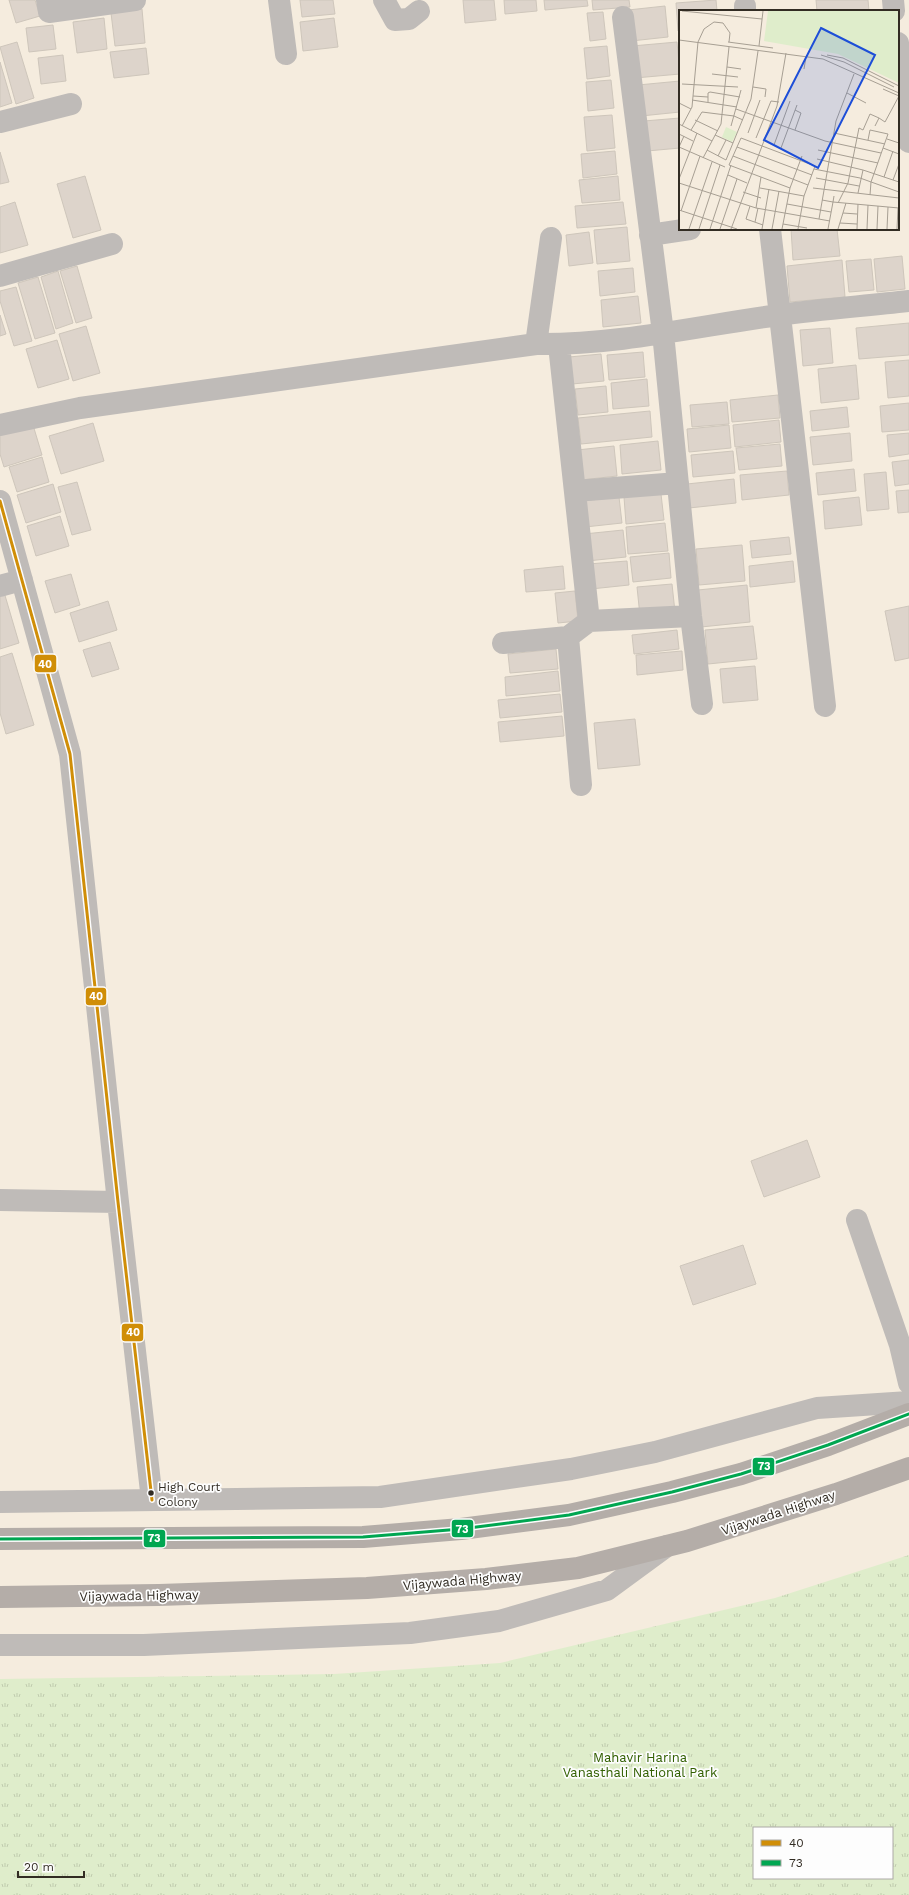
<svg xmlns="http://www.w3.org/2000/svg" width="909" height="1895" font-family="'Work Sans',sans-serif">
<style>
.grass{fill:url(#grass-tufts);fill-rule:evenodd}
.building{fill:#ddd4cb;stroke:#cec6bb}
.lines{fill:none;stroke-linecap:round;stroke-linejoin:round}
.minor{stroke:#bfbbb8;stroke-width:22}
.highway{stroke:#b4ada8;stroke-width:22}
.bus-1-casing{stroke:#fdfdfd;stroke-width:6}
.bus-2-casing{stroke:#fdfdfd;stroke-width:6}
.bus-1{stroke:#d08e07;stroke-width:3}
.bus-2{stroke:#00a651;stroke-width:3}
.bus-dot{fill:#322c23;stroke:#fdfdfd;stroke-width:1.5}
.labels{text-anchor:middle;stroke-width:3.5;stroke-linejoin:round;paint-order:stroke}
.bus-label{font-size:12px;fill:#322c23;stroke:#fdfdfd;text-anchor:start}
.street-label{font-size:13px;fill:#322c23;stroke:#fdfdfd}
.park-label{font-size:13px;fill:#326002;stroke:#fdfdfd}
.inset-road{fill:none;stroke:#a79f93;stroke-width:1}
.view{fill:#1d4ed8;fill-opacity:0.15;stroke:#1d4ed8;stroke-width:2}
.inset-edge{fill:none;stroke:#322c23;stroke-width:2}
.line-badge{stroke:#fdfdfd;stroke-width:1.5}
.badge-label{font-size:11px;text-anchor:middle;font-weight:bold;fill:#fff}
</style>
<defs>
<pattern id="grass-tufts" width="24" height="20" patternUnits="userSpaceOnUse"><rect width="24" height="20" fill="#dfedcb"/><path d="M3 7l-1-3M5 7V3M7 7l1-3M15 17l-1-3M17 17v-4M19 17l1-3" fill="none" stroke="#c0cbae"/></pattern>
</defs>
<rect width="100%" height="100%" fill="#f5ecde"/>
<path class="grass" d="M909,1555V1895H0V1679L334,1674L500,1663L775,1598ZM754,1828H892V1878H754Z"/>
<path class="building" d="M9,0H35L40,16L16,23Z
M300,0H333L335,14L302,17Z
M463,0H494L496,20L465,23Z
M504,0H536L537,11L505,14Z
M544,0H587L588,6L545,10Z
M592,0H629L630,7L593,10Z
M716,0L717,11H680V31H678L676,3Z
M816,0H868L869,11H817Z
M665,6L668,37L631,41L628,10Z
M142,9L145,43L115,46L111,13Z
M603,12L606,39L590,41L587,13Z
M104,18L107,49L77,53L73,22Z
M334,18L338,47L303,51L300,22Z
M53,25L56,49L29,52L26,28Z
M17,42L34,98L16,104L0,47Z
M677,42L680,74L635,78L632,46Z
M607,46L610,76L587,79L584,48Z
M146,48L149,74L114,78L110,52Z
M63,55L66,81L41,84L38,58Z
M0,62L12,103L0,107Z
M611,80L614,108L588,111L586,82Z
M680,81V112L641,116L638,85Z
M612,115L615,148L587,151L584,117Z
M680,118V148L647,151L644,121Z
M615,151L617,174L583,178L581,154Z
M0,152L9,182L0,184Z
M85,176L101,230L73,238L57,184Z
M618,176L620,200L582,203L579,180Z
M15,202L28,245L0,253V207Z
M623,202L626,224L577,228L575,206Z
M627,227L630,261L597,264L594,230Z
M791,229H837L840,256L793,260Z
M589,232L593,263L569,266L566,235Z
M902,256L905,289L877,292L874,259Z
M871,259L874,290L849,292L846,261Z
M842,260L845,297L790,302L787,266Z
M77,266L92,318L76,323L60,271Z
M633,268L635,292L600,296L598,271Z
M58,271L73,323L56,329L41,277Z
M38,277L55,333L35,339L18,283Z
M16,287L32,341L14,346L0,301V291Z
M638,296L641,323L603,327L601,300Z
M0,315L6,334L0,336Z
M909,323V355L859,359L856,328Z
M86,326L100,373L73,381L59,334Z
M830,328L833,363L803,366L800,330Z
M57,340L69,379L38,388L26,349Z
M643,352L645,377L609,380L607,355Z
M601,354L604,381L572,384L569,357Z
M909,360V396L888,398L885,362Z
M856,365L859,399L821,403L818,369Z
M647,379L649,406L613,409L611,383Z
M606,386L608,412L578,415L575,389Z
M778,395L780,418L732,422L730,400Z
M727,402L729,424L692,427L690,405Z
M909,403V430L882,432L880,406Z
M847,407L849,427L812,431L810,411Z
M650,411L652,437L581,444L578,418Z
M779,420L781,442L735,447L733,425Z
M93,423L104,461L61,474L49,436Z
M33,425L42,455L4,467L0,454V435Z
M729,425L731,448L689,452L687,429Z
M850,433L852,461L813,465L810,437Z
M909,433V454L889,457L887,435Z
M658,441L661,470L622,474L620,445Z
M780,444L782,466L739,470L736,448Z
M614,446L617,476L581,480L577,450Z
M733,451L735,473L693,477L691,455Z
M42,457L49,482L17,492L9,467Z
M909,460V484L895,486L892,462Z
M854,469L856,491L818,495L816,473Z
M787,471L789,495L742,500L740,475Z
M886,472L889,509L867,511L864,474Z
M734,479L736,503L689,508L687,484Z
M77,482L91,530L72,535L58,487Z
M53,484L61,512L26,523L17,495Z
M909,490V512L898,513L896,491Z
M661,494L664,520L626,524L624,497Z
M619,497L622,523L585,527L582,501Z
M859,497L862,525L825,529L823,501Z
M60,516L69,546L36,556L27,526Z
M665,523L668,551L628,554L626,527Z
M623,530L626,557L587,561L584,534Z
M789,537L791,554L752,558L750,541Z
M742,545L745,581L699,585L696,549Z
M669,553L671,578L633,582L630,557Z
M627,561L629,585L591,589L588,564Z
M793,561L795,582L750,587L749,566Z
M563,566L565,589L526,592L524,570Z
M71,574L80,605L55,613L45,581Z
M672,584L675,612L640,616L637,587Z
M747,585L750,622L701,627L698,590Z
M575,591L578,621L558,623L555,593Z
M4,592L19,643L0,649V593Z
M108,601L117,630L79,642L70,613Z
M909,606V658L895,661L885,611Z
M753,626L757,659L708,664L705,630Z
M677,630L679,649L634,654L632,635Z
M110,642L119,669L92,677L83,650Z
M556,649L558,669L510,673L508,654Z
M682,651L683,670L637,675L636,655Z
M12,653L34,725L6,734L0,713V657Z
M755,666L758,700L723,703L720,669Z
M558,671L560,691L506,696L505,677Z
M560,694L562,712L500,718L498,700Z
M562,716L564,736L500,742L498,722Z
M635,719L640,765L598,769L594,723Z
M807,1140L820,1177L764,1197L751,1161Z
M743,1245L756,1284L693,1305L680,1266Z"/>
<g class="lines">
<path class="minor" d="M47,0L49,12L135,0
M279,0L286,54
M384,0L395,20L409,19L419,11
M893,0L894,11
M745,6V11
M623,17L663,333L691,616L702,704
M898,43L909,142
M0,122L71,104
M770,229L825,706
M650,235L690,229
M0,276L112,244
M536,344L551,238
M559,345L589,621L691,616
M0,425L80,408L536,344C618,345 698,326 779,315C822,309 866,306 909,301
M575,491L678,483
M0,501L70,754L118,1202L152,1500
M0,586L22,580
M503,643L568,637
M581,785L568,637L589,621
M0,1200L118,1202
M857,1220L900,1345L909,1383
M0,1502L380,1497L571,1469L655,1452L817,1408L909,1402
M0,1645H144L410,1633L499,1621L607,1590L667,1546"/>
<path class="highway" d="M0,1539L363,1537L461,1529L569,1515L672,1492L741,1474L828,1445L909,1414
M0,1597L159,1595L367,1588L486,1579L578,1568L687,1541L836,1494L909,1468"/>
<defs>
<path id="bus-1" d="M0,501L70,754L118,1202L152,1500"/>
<path id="bus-2" d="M0,1539L363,1537L461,1529L569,1515L672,1492L741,1474L828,1445L909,1414"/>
</defs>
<use href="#bus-1" class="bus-1-casing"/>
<use href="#bus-2" class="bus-2-casing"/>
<use href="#bus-1" class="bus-1"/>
<use href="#bus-2" class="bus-2"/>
</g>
<circle class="bus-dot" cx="151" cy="1493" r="3.5"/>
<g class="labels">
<g class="bus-label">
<text x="158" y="1491">High Court<tspan x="158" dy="15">Colony</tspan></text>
</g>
<g class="street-label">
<text transform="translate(778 1512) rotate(-18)" y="5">Vijaywada Highway</text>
<text transform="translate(462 1580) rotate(-5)" y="5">Vijaywada Highway</text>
<text transform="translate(139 1595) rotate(-1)" y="5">Vijaywada Highway</text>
</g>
<g class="park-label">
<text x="640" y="1762">Mahavir Harina<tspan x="640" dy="15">Vanasthali National Park</tspan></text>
</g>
</g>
<g transform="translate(679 10)">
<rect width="220" height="220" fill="#f5ecde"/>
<path d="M89,1H220V73L159,44L85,31ZM47,117L58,122L53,132L43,127Z" fill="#dfedcb"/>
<path class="inset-road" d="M3,1L83,9M0,30L144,49L220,83M49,32L94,38M80,36L84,1M142,45L165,52L215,77M148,45L164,48L220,76M48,57L62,59M125,59L127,47M33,64L59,67M3,74L59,77M74,77L87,79L86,87M204,79L220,86M168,83L187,93M14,86L29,87M13,90L58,97M29,92V83L31,82L61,87M0,93L12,99M57,99L146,131L202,143M16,110L39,121M0,114L33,131M3,116L13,97L19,32L25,19L35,12L44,13L51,23L50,32M52,116L62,80M196,116L200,108L206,112L220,86M12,120L23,102L55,106L64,110M116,120L122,103L116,100M69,123L81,90M155,123L206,134M0,124L14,131M36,125L54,133M5,126L0,137L46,157M77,128L92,91L100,92M208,129L220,133M189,130L191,120L209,124L192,172L191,185M95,135L111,91M58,137L133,165M102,138L118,95M204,138L220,144M28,140L47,150L72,89L79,41M139,140L199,153M39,146L47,130M54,146L129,175M24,148L42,114L50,37M138,149L184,160L220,172M135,159L181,168L220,182M49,165L68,173M205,167L214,141M137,168L180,176M0,169L18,123M214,170L220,154M0,173L77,198L151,211M81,178L125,186M111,178L50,155L62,128L136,156L125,186L119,219M134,178L220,188M64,182L82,188M179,183L184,160M143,190L154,192L155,186M159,193L169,173L180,118L184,120L191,104L200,108M108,194L152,202M71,196L67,209L84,215M77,198L82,167M0,200L58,219M2,201L21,146M164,203L178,204M140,209L157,111L175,64M76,212L79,198M161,213L178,214M104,214L128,218M10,219L33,152M20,219L41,155M31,219L52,155M41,219L58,169M52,219L98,96L107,43M83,219L90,179M93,219L100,181M103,219L111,178L123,146M149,219L154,192L220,198M159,219L167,193M178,219L179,194M188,219L189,195M198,219L199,196M208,219L209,197M218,219L219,198"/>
<path class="view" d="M142,18L196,45L139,158L85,130Z"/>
<rect width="220" height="220" class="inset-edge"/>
</g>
<g class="line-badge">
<rect x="34" y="654" width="23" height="19" rx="4" fill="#d08e07"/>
<rect x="85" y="987" width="22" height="19" rx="4" fill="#d08e07"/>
<rect x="121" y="1323" width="23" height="19" rx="4" fill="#d08e07"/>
<rect x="752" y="1457" width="23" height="19" rx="4" fill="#00a651"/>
<rect x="451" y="1519" width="23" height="19" rx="4" fill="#00a651"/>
<rect x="143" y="1529" width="23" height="19" rx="4" fill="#00a651"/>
</g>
<g class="badge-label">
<text x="45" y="668">40</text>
<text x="96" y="1000">40</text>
<text x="133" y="1336">40</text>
<text x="764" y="1470">73</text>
<text x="462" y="1533">73</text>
<text x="154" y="1542">73</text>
</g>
<rect x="753" y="1827" width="140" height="52" fill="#fdfdfd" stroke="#aca9a6"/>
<rect x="761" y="1840" width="20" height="6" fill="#d08e07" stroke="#aca9a6"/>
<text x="789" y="1847" font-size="12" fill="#322c23">40</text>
<rect x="761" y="1860" width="20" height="6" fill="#00a651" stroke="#aca9a6"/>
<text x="789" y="1867" font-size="12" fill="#322c23">73</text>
<path d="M18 1871v6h66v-6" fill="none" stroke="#322c23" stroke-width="2"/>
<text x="24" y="1871" font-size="12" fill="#322c23" stroke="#fdfdfd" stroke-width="3" paint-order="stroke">20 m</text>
</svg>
